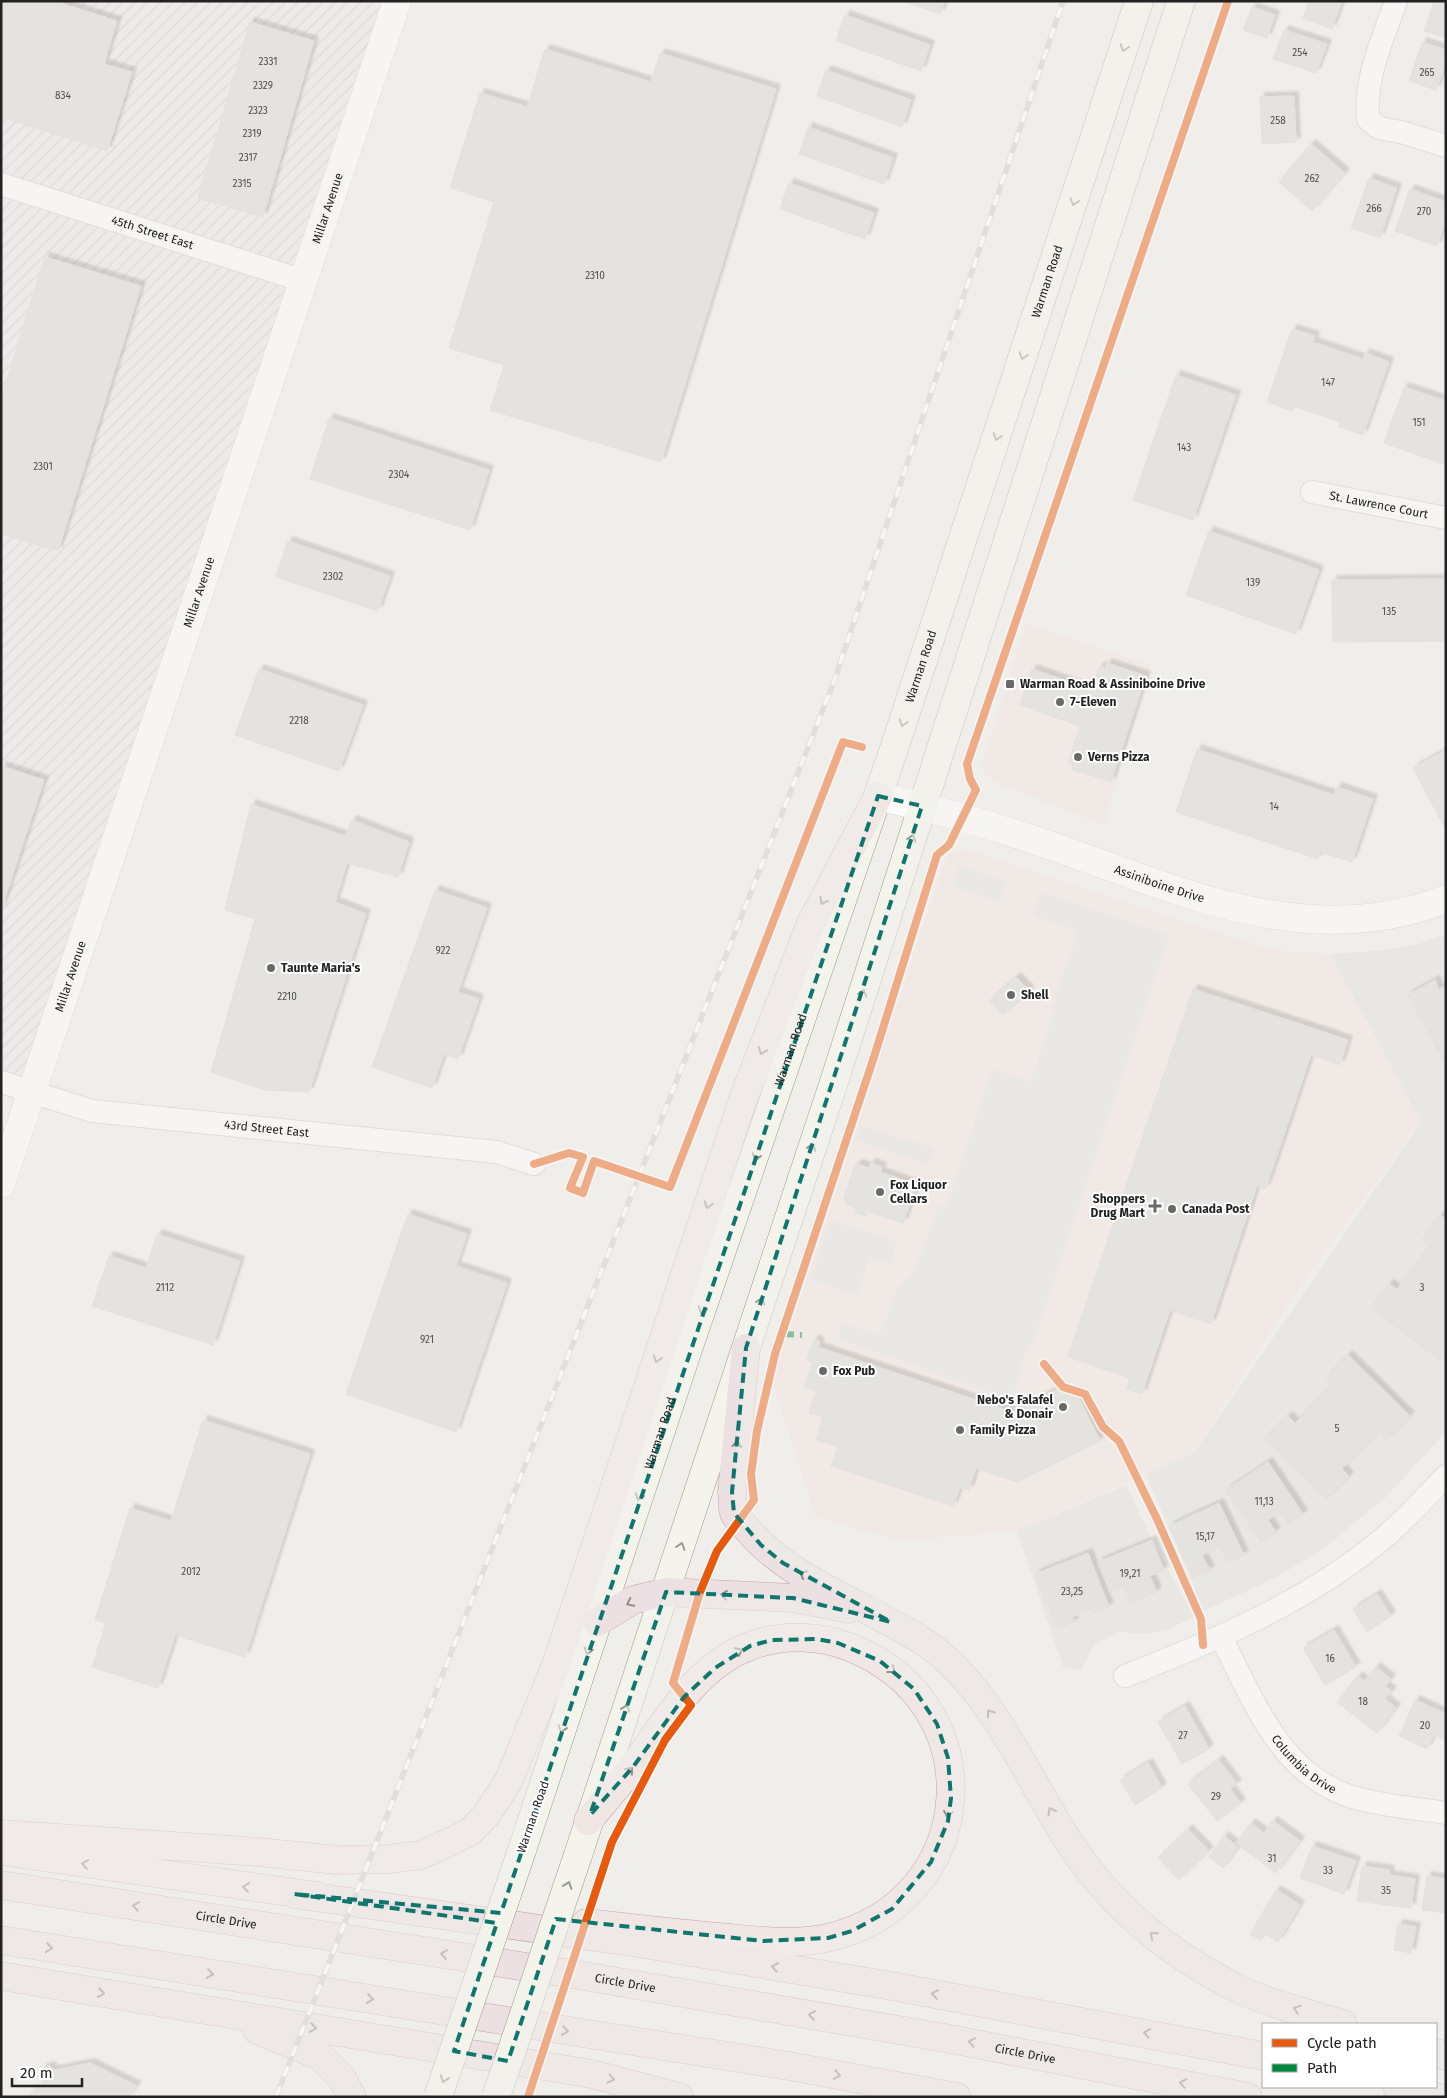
<svg xmlns="http://www.w3.org/2000/svg" width="1447" height="2098" font-family="'Fira Sans',sans-serif">
<style>
.residential{fill:#dfdedc}
.commercial{fill:#f1e3e1}
.industrial{fill:url(#industrial-furrows)}
.parking{fill:#e0dfde}
.building{fill:#d7d4d2;stroke:#d3d0cc;filter:url(#shadow)}
.lines{fill:none;stroke-linecap:round;stroke-linejoin:round}
.minor-casing{stroke:#c9c8c7;stroke-width:24}
.tertiary-casing{stroke:#c9c8c7;stroke-width:29}
.secondary-casing{stroke:#999a82;stroke-width:29}
.trunk-casing{stroke:#c5a2ac;stroke-width:29}
.motorway-casing{stroke:#c5a2ac;stroke-width:29}
.minor{stroke:#fdfcfc;stroke-width:22}
.tertiary{stroke:#fdfcfc;stroke-width:28}
.secondary{stroke:#f4f4ed;stroke-width:28}
.trunk{stroke:#f0e6e4;stroke-width:28}
.motorway{stroke:#ece0e2;stroke-width:28}
.rail-casing{stroke:#ccc;stroke-width:5.5}
.rail{stroke:#fff;stroke-width:4;stroke-dasharray:11;stroke-linecap:butt}
.secondary-bridge-casing{stroke:#999a82;stroke-width:29;stroke-linecap:butt}
.secondary-bridge{stroke:#f4f4ed;stroke-width:28}
.quiet{stroke:#00873e;stroke-width:6;stroke-dasharray:12 6;stroke-linecap:butt}
.cycleway-casing{stroke:#fff;stroke-width:11}
.cycleway{stroke:#e8590c;stroke-width:8}
.oneway{stroke:#969692}
.oneway2{stroke:#938e8d}
.oneway3{stroke:#918a8c}
.marked{fill:none;stroke:#0f766e;stroke-width:4;stroke-dasharray:10 6;stroke-linejoin:round}
.poi-dot{fill:#6a6968;stroke:#fff;stroke-width:2}
.labels{text-anchor:middle;stroke-width:4;stroke-linejoin:round;paint-order:stroke}
.number-label{font-size:10px;fill:#4f4e4e}
.street-label{font-size:12px;fill:#222;stroke:#fff}
.poi-label{font-size:12px;font-weight:bold;fill:#222;stroke:#fff;text-anchor:start}
</style>
<defs>
<pattern id="industrial-furrows" width="10" height="10" patternUnits="userSpaceOnUse" patternTransform="scale(1.25)"><rect width="10" height="10" fill="#ede4e9"/><path d="M-1 1l2-2M0 10L10 0M9 11l2-2" fill="none" stroke="#cbc3c8"/></pattern>
<filter id="shadow"><feDropShadow dx="4.5" dy="-4.5" stdDeviation="1" flood-color="#0004"/></filter>
</defs>
<rect width="100%" height="100%" fill="#f0eeeb"/>
<path class="residential" d="M1446,934V1432L1387,1496L1327,1546L1277,1577L1204,1611L1146,1474L1195,1452L1421,1122L1330,954L1385,950L1419,944Z
M1126,1485L1152,1540L1194,1617L1165,1630L1147,1634L1118,1632L1094,1645L1081,1671L1063,1667L1017,1531Z"/>
<path class="commercial" d="M1026,623L1151,665L1104,825L994,782L981,768Z
M964,849L1273,950L1330,954L1421,1121L1291,1300L1195,1452L1017,1531L901,1541L815,1517L774,1386L778,1355L947,855Z"/>
<path class="industrial" d="M1,1H397L31,1091L1,1082Z"/>
<path class="parking" d="M959,866L1006,881L999,902L1034,915L1041,892L1169,935L1035,1339L1028,1346L1012,1400L837,1339L842,1322L880,1335L897,1288L914,1272L939,1205L947,1207L992,1069L1031,1082L1057,1000L1054,999L1078,931L952,886Z
M860,1125L934,1148L929,1165L855,1141Z
M830,1220L897,1241L890,1264L869,1257L857,1296L810,1279Z"/>
<path class="building" d="M1,1H54L117,21L104,64L132,72L107,151L1,117Z
M903,1H945L940,14Z
M1309,1H1342L1332,29L1303,18Z
M1434,1L1446,2V38L1424,31Z
M1252,7L1275,15L1267,38L1243,30Z
M845,15L930,45L921,71L836,41Z
M250,22L314,41L263,217L198,198Z
M1284,30L1327,44L1316,73L1273,59Z
M1422,42L1446,50V62L1436,90L1409,81Z
M545,49L651,82L660,53L776,89L661,462L490,410L504,365L449,348L494,202L450,188L480,93L527,107Z
M826,70L911,100L902,127L817,96Z
M1294,96L1296,142L1262,144L1260,97Z
M808,127L893,158L884,184L799,154Z
M1311,144L1345,173L1312,211L1279,182Z
M1369,178L1397,188L1380,238L1351,228Z
M789,183L874,213L865,239L780,209Z
M1410,189L1446,202V220L1437,246L1395,231Z
M45,257L141,286L58,551L1,534V399Z
M1292,329L1315,336L1313,342L1363,359L1365,353L1389,362L1363,435L1339,427L1340,422L1293,406L1292,411L1267,402Z
M1176,375L1236,395L1193,520L1133,500Z
M1404,387L1446,401V465L1384,443Z
M329,418L489,470L470,530L310,479Z
M1209,531L1319,570L1296,634L1186,595Z
M288,541L390,576L378,611L276,577Z
M1446,579V641L1333,642L1332,580Z
M1107,663L1146,676L1111,782L1071,769L1073,765L1068,763L1080,726L1020,705L1032,669L1092,690L1098,669L1101,666L1105,668Z
M259,669L363,705L339,771L235,735Z
M1197,749L1334,795L1337,787L1373,799L1352,862L1320,852L1318,859L1176,812Z
M1446,750V828H1445L1413,768Z
M1,766L44,780L1,910Z
M251,804L345,836L352,820L409,842L398,877L347,863L335,902L366,914L309,1092L265,1090L211,1072L255,919L225,910Z
M435,890L487,908L458,992L479,999L458,1059L444,1054L432,1088L372,1067Z
M1016,977L1030,991L1003,1015L989,1001Z
M1435,980L1439,989L1446,986V1065L1408,995Z
M1193,989L1348,1040L1340,1065L1311,1055L1269,1179L1265,1189L1257,1186L1211,1324L1170,1310L1142,1394L1126,1389L1130,1378L1068,1357Z
M871,1163L882,1167L880,1172L917,1185L903,1223L867,1211L866,1216L854,1212L856,1208L846,1204L844,1199L854,1167L859,1164L869,1168Z
M408,1214L467,1234L456,1266L507,1283L456,1432L346,1394Z
M1440,1215L1446,1219V1352L1440,1360L1371,1308L1389,1284L1397,1289L1430,1245L1422,1239Z
M157,1234L240,1261L213,1345L92,1306L109,1256L146,1268Z
M814,1339L820,1342L818,1347L1012,1412L1060,1388L1077,1394L1100,1441L1017,1482L976,1468L969,1490L960,1488L953,1506L831,1466L838,1447L816,1440L823,1417L809,1413L816,1391L804,1387L813,1362L807,1360Z
M1348,1355L1410,1416L1386,1440L1378,1432L1342,1469L1349,1476L1326,1499L1265,1439L1288,1416L1295,1423L1333,1385L1326,1378Z
M203,1420L310,1454L245,1657L175,1635L158,1688L92,1667L106,1623L95,1620L130,1508L171,1521Z
M1268,1462L1303,1514L1288,1524L1280,1512L1268,1520L1276,1532L1261,1542L1226,1490Z
M1219,1503L1244,1555L1228,1562L1220,1547L1202,1555L1210,1570L1193,1578L1169,1526Z
M1152,1540L1164,1570L1150,1576L1157,1592L1131,1603L1124,1587L1110,1592L1098,1562Z
M1088,1553L1109,1607L1093,1613L1091,1609L1072,1617L1074,1622L1057,1629L1035,1574Z
M1377,1594L1391,1616L1367,1632L1353,1609Z
M1334,1630L1356,1667L1325,1685L1303,1648Z
M1376,1667L1391,1679L1385,1686L1392,1691L1385,1699L1396,1708L1377,1733L1337,1702L1358,1676L1364,1681Z
M1415,1700L1446,1714V1741L1434,1735L1427,1749L1399,1736Z
M1185,1706L1209,1749L1182,1764L1158,1722Z
M1219,1760L1237,1784L1230,1789L1241,1803L1217,1821L1188,1784Z
M1148,1763L1162,1788L1135,1805L1120,1780Z
M1273,1821L1300,1841L1276,1873L1236,1843L1251,1823L1264,1833Z
M1188,1829L1209,1851L1179,1880L1158,1858Z
M1224,1836L1238,1847L1223,1868L1209,1857Z
M1312,1846L1356,1861L1344,1894L1300,1878Z
M1362,1866L1390,1870L1389,1875L1415,1879L1411,1908L1357,1901Z
M1427,1876L1446,1879V1913L1422,1910Z
M1276,1890L1300,1905L1278,1942L1265,1933L1261,1940L1250,1934Z
M1398,1924L1416,1927L1411,1953L1394,1950Z
M90,2063L137,2086L128,2097H27L43,2083L39,2076L43,2068L50,2066L54,2070Z"/>
<g class="lines">
<defs>
<g id="minor">
<path d="M1396,1C1383,39 1364,78 1368,119L1379,128L1401,132L1446,146"/>
<path id="s1" d="M1,184L304,281"/>
<path id="s2" d="M1312,492L1446,518"/>
<path id="s3" d="M1,1082L92,1111L497,1152L534,1164"/>
<path id="s4" d="M1221,1637C1255,1703 1282,1781 1363,1800C1390,1806 1418,1809 1446,1813"/>
<path d="M1125,1676C1215,1641 1313,1599 1387,1535C1408,1517 1427,1496 1446,1476"/>
</g>
<g id="tertiary">
<path id="s5" d="M878,796C934,809 988,824 1043,843C1175,888 1305,954 1446,899"/>
<path id="s6" d="M1,1184L397,1"/>
</g>
<g id="secondary">
<path id="s7" d="M522,1850L685,1358L895,746L1139,1"/>
<path d="M578,1855L833,1085L1181,1"/>
</g>
<path id="trunk" d="M1,1834L258,1852L337,1860L389,1859L421,1855L441,1846L470,1832L487,1814L509,1780L557,1662L742,1102L811,923L878,796
M1,1851L317,1896
M586,1923C630,1928 674,1933 718,1937C755,1940 795,1946 831,1937C979,1900 994,1706 852,1648C820,1635 783,1634 750,1646C695,1666 665,1724 632,1768C618,1786 603,1803 588,1821"/>
<g id="motorway">
<path d="M746,1348L732,1492C733,1498 732,1507 734,1513C737,1519 744,1525 748,1530C791,1581 865,1604 921,1640C990,1684 1026,1776 1069,1842C1112,1908 1172,1957 1243,1991C1273,2005 1311,2014 1343,2024"/>
<path d="M597,1622L633,1600L666,1592L793,1598L849,1609"/>
<path id="s8" d="M1,1885L578,1975L945,2038L1248,2097"/>
<path d="M294,1894L638,1943L897,1987L1263,2056"/>
<path d="M1,1940L789,2066L957,2097"/>
<path d="M1,1976L592,2074L679,2097"/>
<path d="M257,2030L320,2056L342,2078L352,2097"/>
<path d="M1436,2053L1446,2056"/>
<path d="M1397,2087L1437,2097"/>
</g>
</defs>
<use href="#minor" class="minor-casing"/>
<use href="#tertiary" class="tertiary-casing"/>
<use href="#secondary" class="secondary-casing"/>
<use href="#trunk" class="trunk-casing"/>
<use href="#motorway" class="motorway-casing"/>
<use href="#minor" class="minor"/>
<use href="#tertiary" class="tertiary"/>
<use href="#secondary" class="secondary"/>
<use href="#trunk" class="trunk"/>
<use href="#motorway" class="motorway"/>
<defs>
<path id="rail" d="M276,2097L833,684L1063,1"/>
</defs>
<use href="#rail" class="rail-casing"/>
<use href="#rail" class="rail"/>
<defs>
<path id="secondary-bridge" d="M438,2097L522,1850
M496,2097L578,1855"/>
</defs>
<use href="#secondary-bridge" class="secondary-bridge-casing"/>
<use href="#secondary-bridge" class="secondary-bridge"/>
<path class="quiet" d="M782,1334L802,1335"/>
<defs>
<path id="cycleway" d="M534,1164L569,1153L583,1157L570,1188L583,1193L594,1161L670,1187L843,742L862,747
M1044,1364L1063,1387L1085,1394L1103,1427L1119,1441L1157,1519L1201,1619L1203,1645
M528,2097L612,1842L665,1740L691,1705L673,1683L700,1592L717,1551L754,1500L751,1474L757,1431L775,1354L873,1060L937,855L949,845L976,790L970,779L967,764L1228,1"/>
</defs>
<use href="#cycleway" class="cycleway-casing"/>
<use href="#cycleway" class="cycleway"/>
</g>
<defs><path id="oneway-chevron" d="M-2-3.5L2.5 0L-2 3.5" fill="none" stroke-width="1.6" stroke-linecap="round" stroke-linejoin="round" transform="scale(1.25)"/></defs>
<g class="oneway">
<use href="#oneway-chevron" transform="translate(1124 48) rotate(108)"/>
<use href="#oneway-chevron" transform="translate(1074 202) rotate(108)"/>
<use href="#oneway-chevron" transform="translate(1023 356) rotate(108)"/>
<use href="#oneway-chevron" transform="translate(997 437) rotate(108)"/>
<use href="#oneway-chevron" transform="translate(903 723) rotate(108)"/>
<use href="#oneway-chevron" transform="translate(912 838) rotate(-72)"/>
<use href="#oneway-chevron" transform="translate(863 993) rotate(-72)"/>
<use href="#oneway-chevron" transform="translate(812 1147) rotate(-71)"/>
<use href="#oneway-chevron" transform="translate(756 1157) rotate(109)"/>
<use href="#oneway-chevron" transform="translate(761 1301) rotate(-72)"/>
<use href="#oneway-chevron" transform="translate(702 1310) rotate(109)"/>
<use href="#oneway-chevron" transform="translate(639 1497) rotate(109)"/>
<use href="#oneway-chevron" transform="translate(681 1546) rotate(-72)"/>
<use href="#oneway-chevron" transform="translate(588 1651) rotate(107)"/>
<use href="#oneway-chevron" transform="translate(626 1708) rotate(-71)"/>
<use href="#oneway-chevron" transform="translate(562 1729) rotate(109)"/>
<use href="#oneway-chevron" transform="translate(568 1885) rotate(-71)"/>
<use href="#oneway-chevron" transform="translate(444 2079) rotate(109)"/>
</g>
<g class="oneway2">
<use href="#oneway-chevron" transform="translate(823 901) rotate(118)"/>
<use href="#oneway-chevron" transform="translate(762 1051) rotate(111)"/>
<use href="#oneway-chevron" transform="translate(708 1205) rotate(108)"/>
<use href="#oneway-chevron" transform="translate(657 1359) rotate(108)"/>
<use href="#oneway-chevron" transform="translate(739 1651) rotate(-26)"/>
<use href="#oneway-chevron" transform="translate(892 1670) rotate(37)"/>
<use href="#oneway-chevron" transform="translate(630 1770) rotate(-52)"/>
<use href="#oneway-chevron" transform="translate(948 1814) rotate(98)"/>
<use href="#oneway-chevron" transform="translate(85 1864) rotate(-172)"/>
<use href="#oneway-chevron" transform="translate(246 1887) rotate(-172)"/>
</g>
<g class="oneway3">
<use href="#oneway-chevron" transform="translate(737 1444) rotate(-85)"/>
<use href="#oneway-chevron" transform="translate(803 1574) rotate(-151)"/>
<use href="#oneway-chevron" transform="translate(724 1595) rotate(-173)"/>
<use href="#oneway-chevron" transform="translate(630 1603) rotate(154)"/>
<use href="#oneway-chevron" transform="translate(990 1713) rotate(-126)"/>
<use href="#oneway-chevron" transform="translate(1051 1811) rotate(-120)"/>
<use href="#oneway-chevron" transform="translate(136 1906) rotate(-171)"/>
<use href="#oneway-chevron" transform="translate(1153 1935) rotate(-140)"/>
<use href="#oneway-chevron" transform="translate(49 1948) rotate(9)"/>
<use href="#oneway-chevron" transform="translate(444 1954) rotate(-171)"/>
<use href="#oneway-chevron" transform="translate(775 1967) rotate(-170)"/>
<use href="#oneway-chevron" transform="translate(210 1974) rotate(9)"/>
<use href="#oneway-chevron" transform="translate(101 1993) rotate(10)"/>
<use href="#oneway-chevron" transform="translate(935 1994) rotate(-170)"/>
<use href="#oneway-chevron" transform="translate(370 1999) rotate(9)"/>
<use href="#oneway-chevron" transform="translate(1297 2009) rotate(-161)"/>
<use href="#oneway-chevron" transform="translate(812 2015) rotate(-170)"/>
<use href="#oneway-chevron" transform="translate(313 2028) rotate(9)"/>
<use href="#oneway-chevron" transform="translate(565 2031) rotate(9)"/>
<use href="#oneway-chevron" transform="translate(1147 2033) rotate(-169)"/>
<use href="#oneway-chevron" transform="translate(972 2042) rotate(-170)"/>
<use href="#oneway-chevron" transform="translate(837 2075) rotate(10)"/>
<use href="#oneway-chevron" transform="translate(611 2079) rotate(13)"/>
<use href="#oneway-chevron" transform="translate(1183 2083) rotate(-168)"/>
</g>
<path d="M0 0H1447V2098H0ZM878,796L922,806L746,1348L732,1492L734,1513L761,1545L783,1563L891,1622L793,1598L666,1592L590,1815L633,1767L684,1697L715,1668L750,1646L772,1640L817,1639L838,1643L880,1661L914,1689L937,1724L948,1758L951,1798L948,1821L931,1862L892,1909L852,1931L828,1938L763,1941L556,1919L508,2061L454,2051L497,1923L294,1894L501,1913Z" fill="#f0eeeb" fill-opacity=".55" fill-rule="evenodd"/>
<path class="marked" d="M878,796L922,806L746,1348L732,1492L734,1513L761,1545L783,1563L891,1622L793,1598L666,1592L590,1815L633,1767L684,1697L715,1668L750,1646L772,1640L817,1639L838,1643L880,1661L914,1689L937,1724L948,1758L951,1798L948,1821L931,1862L892,1909L852,1931L828,1938L763,1941L556,1919L508,2061L454,2051L497,1923L294,1894L501,1913Z"/>
<g class="poi-dot">
<rect x="1005" y="679" width="10" height="10" rx="2.5"/>
<circle cx="1060" cy="702" r="5"/>
<circle cx="1078" cy="757" r="5"/>
<circle cx="271" cy="968" r="5"/>
<circle cx="1011" cy="995" r="5"/>
<circle cx="880" cy="1192" r="5"/>
<path d="M1152.5 1198.5h5v5h5v5h-5v5h-5v-5h-5v-5h5z"/>
<circle cx="1172" cy="1209" r="5"/>
<circle cx="823" cy="1371" r="5"/>
<circle cx="1063" cy="1407" r="5"/>
<circle cx="960" cy="1430" r="5"/>
</g>
<g class="labels">
<g class="number-label">
<text x="1300" y="56">254</text>
<text x="268" y="65">2331</text>
<text x="1427" y="76">265</text>
<text x="263" y="89">2329</text>
<text x="63" y="99">834</text>
<text x="258" y="114">2323</text>
<text x="1278" y="124">258</text>
<text x="252" y="137">2319</text>
<text x="248" y="161">2317</text>
<text x="1312" y="182">262</text>
<text x="242" y="187">2315</text>
<text x="1374" y="212">266</text>
<text x="1424" y="215">270</text>
<text x="595" y="279">2310</text>
<text x="1328" y="386">147</text>
<text x="1419" y="426">151</text>
<text x="1184" y="451">143</text>
<text x="43" y="470">2301</text>
<text x="399" y="478">2304</text>
<text x="333" y="580">2302</text>
<text x="1253" y="586">139</text>
<text x="1389" y="615">135</text>
<text x="299" y="724">2218</text>
<text x="1274" y="810">14</text>
<text x="443" y="954">922</text>
<text x="287" y="1000">2210</text>
<text x="165" y="1291">2112</text>
<text x="1422" y="1291">3</text>
<text x="427" y="1343">921</text>
<text x="1337" y="1432">5</text>
<text x="1264" y="1505">11,13</text>
<text x="1205" y="1540">15,17</text>
<text x="191" y="1575">2012</text>
<text x="1130" y="1577">19,21</text>
<text x="1072" y="1595">23,25</text>
<text x="1330" y="1662">16</text>
<text x="1363" y="1705">18</text>
<text x="1425" y="1729">20</text>
<text x="1183" y="1739">27</text>
<text x="1216" y="1800">29</text>
<text x="1272" y="1862">31</text>
<text x="1328" y="1874">33</text>
<text x="1386" y="1894">35</text>
</g>
<g class="street-label">
<text dy="4" stroke="none"><textPath href="#s6" startOffset="1029">Millar Avenue</textPath></text>
<text dy="4" stroke="none"><textPath href="#s1" startOffset="159">45th Street East</textPath></text>
<text dy="4" stroke="none"><textPath href="#s7" startOffset="1654">Warman Road</textPath></text>
<text dy="4" stroke="none"><textPath href="#s2" startOffset="68">St. Lawrence Court</textPath></text>
<text dy="4" stroke="none"><textPath href="#s6" startOffset="624">Millar Avenue</textPath></text>
<text dy="4" stroke="none"><textPath href="#s7" startOffset="1249">Warman Road</textPath></text>
<text dy="4" stroke="none"><textPath href="#s5" startOffset="295">Assiniboine Drive</textPath></text>
<text dy="4" stroke="none"><textPath href="#s6" startOffset="219">Millar Avenue</textPath></text>
<text dy="4" stroke="none"><textPath href="#s7" startOffset="844">Warman Road</textPath></text>
<text dy="4" stroke="none"><textPath href="#s3" startOffset="271">43rd Street East</textPath></text>
<text dy="4" stroke="none"><textPath href="#s7" startOffset="439">Warman Road</textPath></text>
<text dy="4" stroke="none"><textPath href="#s4" startOffset="154">Columbia Drive</textPath></text>
<text transform="translate(533 1817) rotate(-71)" y="4">Warman Road</text>
<text dy="4" stroke="none"><textPath href="#s8" startOffset="228">Circle Drive</textPath></text>
<text dy="4" stroke="none"><textPath href="#s8" startOffset="632">Circle Drive</textPath></text>
<text dy="4" stroke="none"><textPath href="#s8" startOffset="1038">Circle Drive</textPath></text>
</g>
<g class="poi-label">
<text x="1020" y="688">Warman Road &amp; Assiniboine Drive</text>
<text x="1070" y="706">7-Eleven</text>
<text x="1088" y="761">Verns Pizza</text>
<text x="281" y="972">Taunte Maria's</text>
<text x="1021" y="999">Shell</text>
<text x="890" y="1189">Fox Liquor<tspan x="890" dy="14">Cellars</tspan></text>
<text x="1145" y="1203" text-anchor="end">Shoppers<tspan x="1145" dy="14">Drug Mart</tspan></text>
<text x="1182" y="1213">Canada Post</text>
<text x="833" y="1375">Fox Pub</text>
<text x="1053" y="1404" text-anchor="end">Nebo's Falafel<tspan x="1053" dy="14">&amp; Donair</tspan></text>
<text x="970" y="1434">Family Pizza</text>
</g>
</g>
<rect width="1447" height="2098" fill="none" stroke="#222222" stroke-width="5"/>
<rect x="1262" y="2023" width="175" height="65" fill="#ffffff" stroke="#a7a7a7"/>
<rect x="1272" y="2039" width="25" height="8" fill="#e8590c" stroke="#a7a7a7"/>
<text x="1307" y="2048" font-size="15" fill="#222222">Cycle path</text>
<rect x="1272" y="2064" width="25" height="8" fill="#00873e" stroke="#a7a7a7"/>
<text x="1307" y="2073" font-size="15" fill="#222222">Path</text>
<path d="M12 2078v8h70v-8" fill="none" stroke="#222222" stroke-width="2.5"/>
<text x="20" y="2078" font-size="15" fill="#222222" stroke="#ffffff" stroke-width="4" paint-order="stroke">20 m</text>
</svg>
